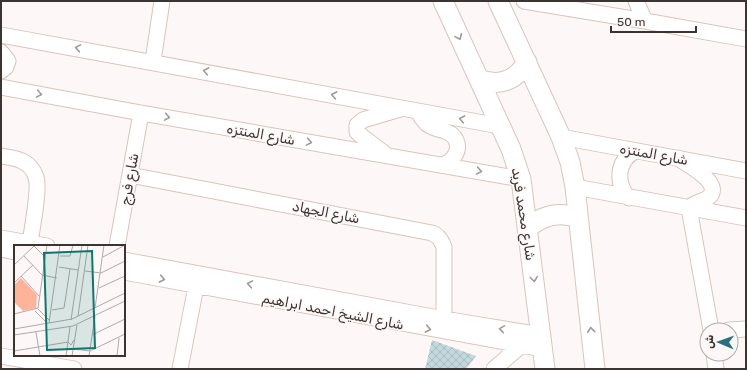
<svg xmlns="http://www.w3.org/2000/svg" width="747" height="370" font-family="Rubik,Cairo,sans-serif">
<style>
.building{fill:url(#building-cross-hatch)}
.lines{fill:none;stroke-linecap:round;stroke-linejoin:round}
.minor-casing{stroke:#d9c4bd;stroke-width:17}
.major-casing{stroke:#d9c4bd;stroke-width:21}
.minor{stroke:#fff;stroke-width:15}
.major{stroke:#fff;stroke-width:19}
.oneway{stroke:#9e9a98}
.labels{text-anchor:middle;stroke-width:3.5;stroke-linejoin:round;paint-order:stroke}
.street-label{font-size:14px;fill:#3c3431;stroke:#fdf8f7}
.inset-road{fill:none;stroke:#b0aaa8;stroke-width:1}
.view{fill:#0f766e;fill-opacity:0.15;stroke:#0f766e;stroke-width:2}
.inset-edge{fill:none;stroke:#3c3431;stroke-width:2}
</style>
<defs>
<pattern id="building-cross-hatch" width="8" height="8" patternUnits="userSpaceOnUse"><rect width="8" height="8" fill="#c2d9de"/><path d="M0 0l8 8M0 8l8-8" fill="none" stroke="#a8bbbf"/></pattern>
</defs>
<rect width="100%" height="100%" fill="#fdf8f7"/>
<path class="building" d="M432,340L476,356L466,369H425Z"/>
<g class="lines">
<defs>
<path id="minor" d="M524,1L645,21L746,39
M636,1L645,21
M1,35L500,126
M1,52L8,61L6,67L1,71
M153,61L162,1
M1,87L141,113L521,179
M418,111C420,116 423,120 427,124C437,132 453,128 457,143C458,147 457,152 455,155C452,161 446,164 440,165
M561,137L746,171
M384,153L359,134L357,132V125L363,120L400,109
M1,156C8,157 16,158 22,161C29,164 34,171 36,177C40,189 32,228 30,243
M678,158C688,165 725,184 708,198C702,202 694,202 689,208L711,330
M130,175L432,233C439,236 441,240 444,247V319
M575,187L746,218
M629,198C615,183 617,161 635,151
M1,238L47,246
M117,246L141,113
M1,249L15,252
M124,260L444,319L541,335
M124,272L543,349
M729,330L746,329
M714,354L716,369
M1,356L74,369
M180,369L198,276
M494,369L525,342"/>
<path id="major" d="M443,1L511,149L521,179L545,369
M498,1L561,137L570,162L575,187L595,369
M479,79C499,87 516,81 527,62
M527,229C542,215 559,211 578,218"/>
</defs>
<use href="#minor" class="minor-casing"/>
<use href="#major" class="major-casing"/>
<use href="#minor" class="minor"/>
<use href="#major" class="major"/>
</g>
<defs><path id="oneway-chevron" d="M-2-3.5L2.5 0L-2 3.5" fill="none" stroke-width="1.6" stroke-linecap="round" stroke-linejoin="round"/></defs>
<g class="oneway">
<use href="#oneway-chevron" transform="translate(459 37) rotate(66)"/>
<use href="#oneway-chevron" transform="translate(78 48) rotate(-170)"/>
<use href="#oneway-chevron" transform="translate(206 71) rotate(-169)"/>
<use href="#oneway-chevron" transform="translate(39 94) rotate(10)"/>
<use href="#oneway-chevron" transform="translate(334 95) rotate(-169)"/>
<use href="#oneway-chevron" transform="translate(167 117) rotate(10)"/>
<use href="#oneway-chevron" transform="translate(462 119) rotate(-169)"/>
<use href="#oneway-chevron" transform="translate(309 142) rotate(10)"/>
<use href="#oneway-chevron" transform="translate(479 171) rotate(10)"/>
<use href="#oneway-chevron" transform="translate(162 279) rotate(11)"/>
<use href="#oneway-chevron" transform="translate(534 279) rotate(83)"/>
<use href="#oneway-chevron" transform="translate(250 284) rotate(-170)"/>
<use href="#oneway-chevron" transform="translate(428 329) rotate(11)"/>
<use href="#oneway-chevron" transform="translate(502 329) rotate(-171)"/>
<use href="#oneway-chevron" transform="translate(591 330) rotate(-96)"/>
</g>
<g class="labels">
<g class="street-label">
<text transform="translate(261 134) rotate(10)" y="5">شارع المنتزه</text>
<text transform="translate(654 154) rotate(10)" y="5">شارع المنتزه</text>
<text transform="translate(129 179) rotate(-80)" y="5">شارع فرج</text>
<text transform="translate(326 212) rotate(11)" y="5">شارع الجهاد</text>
<text transform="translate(524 214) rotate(81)" y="5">شارع محمد فريد</text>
<text transform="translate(333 311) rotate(11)" y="5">شارع الشيخ احمد ابراهيم</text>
</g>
</g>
<g transform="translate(14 245)">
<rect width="111" height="111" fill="#fdf8f7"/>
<path d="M7,33L23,50L22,63L9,66L0,57V40Z" fill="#ffb398"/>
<path class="inset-road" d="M20,1L31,12M10,11L28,30L43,33M46,11H56L59,0M89,12L111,0M0,20L20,1M45,22L64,25M71,26L87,28L111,16M7,31L25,51M0,38L19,20M85,43L111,31M24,63L33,0M81,63L90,0M24,64L36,76M38,65L50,63L56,24M21,66L33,78M0,69L24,63M64,71L74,0M57,75L68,0M35,78L46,0M0,84L58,74L111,48M22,87L26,111M0,90L59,81L111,56M78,90L111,74M59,104L76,106L111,89M0,106L54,97L57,100L60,95M52,111L56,82M58,111L63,80M75,111L81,71M103,111L105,93"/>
<path class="view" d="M78,6L81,103L33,105L30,8Z"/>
<rect width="111" height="111" class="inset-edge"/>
</g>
<rect width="747" height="370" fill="none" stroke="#3c3431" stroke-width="4"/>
<g transform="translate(719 342) rotate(272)"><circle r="19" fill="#fdf8f7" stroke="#b0aaa8"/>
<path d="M0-3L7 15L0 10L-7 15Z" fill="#296f7d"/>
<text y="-6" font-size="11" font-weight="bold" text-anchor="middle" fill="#3c3431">ش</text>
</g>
<path d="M611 26v6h85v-6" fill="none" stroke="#3c3431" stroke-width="2"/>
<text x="617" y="26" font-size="12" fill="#3c3431" stroke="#fdf8f7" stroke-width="3" paint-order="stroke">50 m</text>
</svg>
